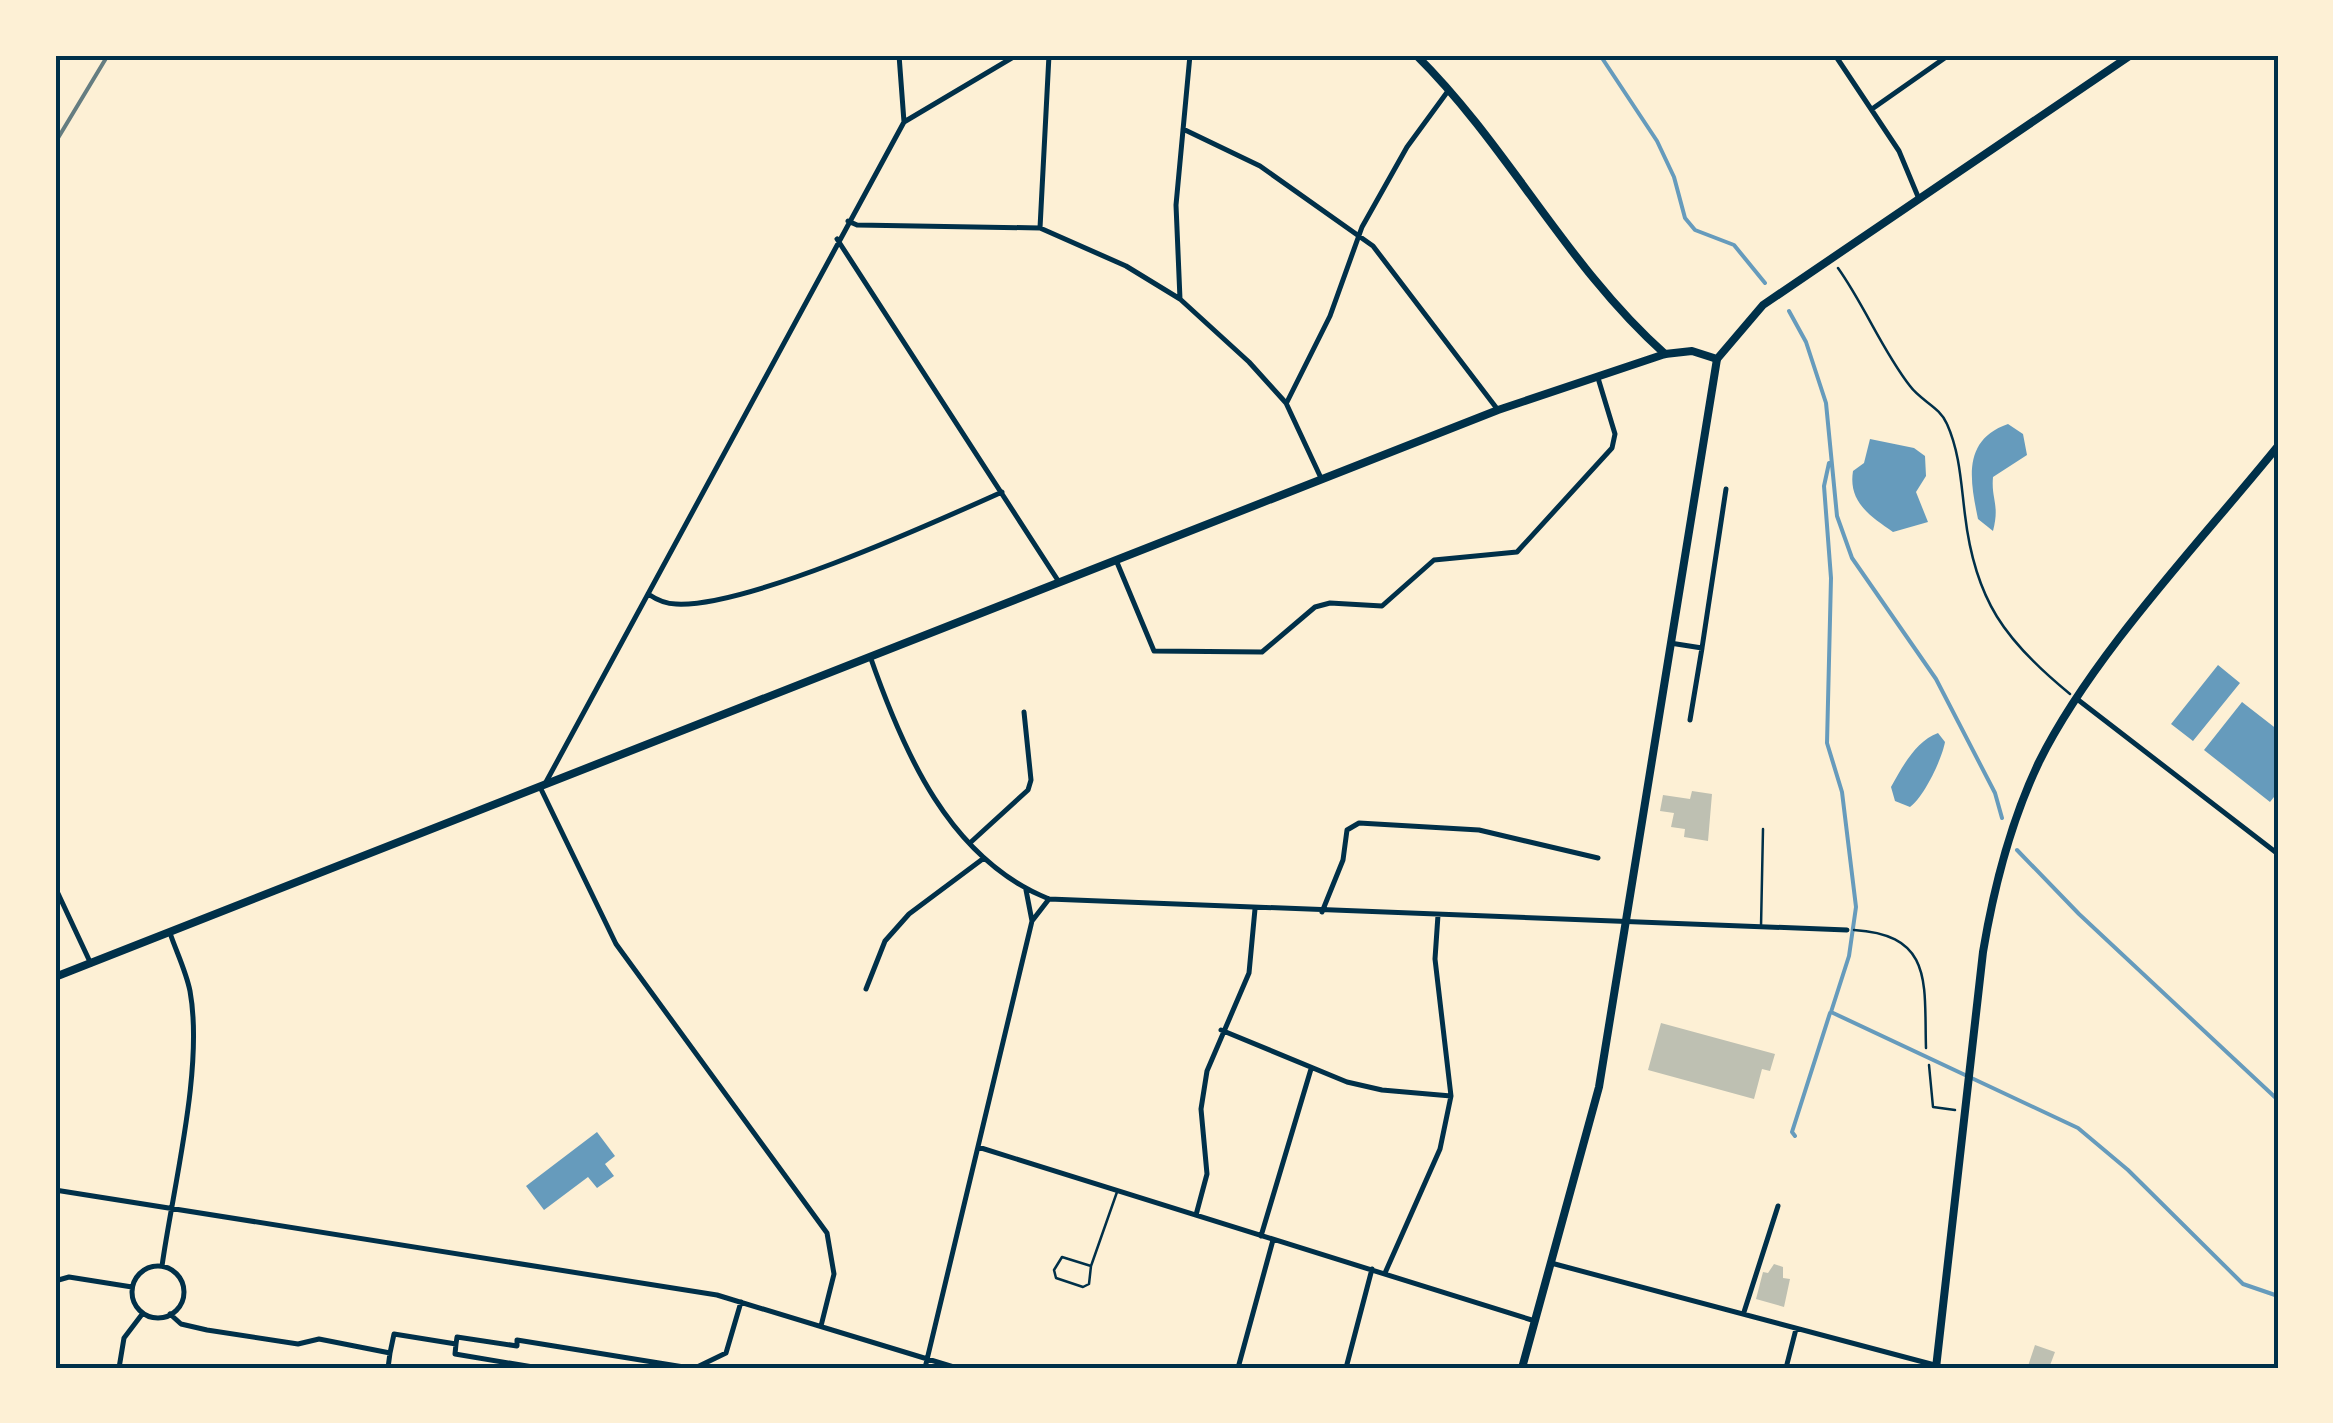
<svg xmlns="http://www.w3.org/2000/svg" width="2333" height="1423" font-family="Raleway,sans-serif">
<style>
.water{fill:#669bbc}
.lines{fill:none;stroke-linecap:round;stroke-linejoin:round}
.stream{stroke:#669bbc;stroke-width:4}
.building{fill:#bec0b2}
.path{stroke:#003049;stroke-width:2.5}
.service{stroke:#003049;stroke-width:2.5}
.minor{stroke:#003049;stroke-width:5}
.tertiary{stroke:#003049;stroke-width:8}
.secondary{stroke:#003049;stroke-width:8}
.rail{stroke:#657d81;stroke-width:4}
.neatline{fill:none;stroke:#003049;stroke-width:4}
</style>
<rect width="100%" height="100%" fill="#fdf0d5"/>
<path class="water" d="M2008,424L2023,434L2027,455L1993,477C1991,500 2000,504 1993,531L1978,519C1970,480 1962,440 2008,424Z
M1870,439L1914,448L1925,456L1926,476L1916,492L1928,522L1893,532C1870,516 1848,502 1853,471L1864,463Z
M2218,665L2240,683L2193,741L2171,724Z
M2242,702L2278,730V792L2270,802L2204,750Z
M1938,733L1945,742C1942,759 1924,797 1910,807L1895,801L1891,787C1902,767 1916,741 1938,733Z
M597,1132L615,1156L605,1164L614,1176L597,1188L588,1177L544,1210L526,1186Z"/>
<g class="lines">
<path class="stream" d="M1600,55L1657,141L1674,177L1685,218L1695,230L1734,245L1765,283
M1789,311L1806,342L1826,403L1837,516L1852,558L1936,679L1995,793L2002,818
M1829,463L1824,486L1831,578L1827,743L1842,792L1856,907L1849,956L1831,1012L2078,1128L2128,1170L2243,1284L2278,1296
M2017,850L2079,914L2278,1100
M1795,1136L1792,1132L1830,1013"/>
</g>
<path class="building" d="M1692,791L1712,794L1708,841L1684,837L1685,829L1671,827L1674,813L1660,811L1663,795L1690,799Z
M1661,1023L1775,1054L1770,1071L1762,1069L1754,1099L1648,1070Z
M1774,1264L1783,1267V1278L1790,1279L1784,1307L1756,1299L1763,1272L1768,1273Z
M2035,1345L2055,1352L2049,1368L2028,1366Z"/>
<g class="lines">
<path class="path" d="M1838,268C1865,306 1882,350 1910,386C1921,401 1940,407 1947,424C1960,453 1961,484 1965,515C1975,600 2005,641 2070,694
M1854,930C1934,935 1924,984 1926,1048
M1929,1065L1933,1107L1955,1110"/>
<path class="service" d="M1761,927L1763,829
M1091,1266L1089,1284L1083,1287L1056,1278L1054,1270L1062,1257L1091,1266L1117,1192"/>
<path class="minor" d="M1835,55L1899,151L1919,199
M1872,109L1949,55
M904,122L1017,55
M1183,129L1260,166L1373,246L1498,410
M848,221L857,225L1040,228L1126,266L1180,299L1249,362L1286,403L1321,478
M1040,228L1049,55
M837,239L1059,582
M1180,299L1176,205L1190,55
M1287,402L1330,316L1362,227L1407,147L1448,91
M1116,560L1154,651L1262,652L1315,607L1330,603L1382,606L1434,560L1517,552L1612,448L1615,434L1598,378
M648,594C657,600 665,604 676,604C746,608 933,523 1002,492
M1670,643L1702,648L1690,720
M1702,648L1726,489
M870,656C903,751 949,859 1049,899L1847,930
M2077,699L2278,854
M546,782L904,122L899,55
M540,787L616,944L827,1233L834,1274L821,1326
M971,842L1028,790L1031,780L1024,712
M55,887L91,964
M1026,890L1032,921
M1322,912L1343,860L1347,830L1359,823L1479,830L1598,858
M866,989L885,941L909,914L984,858
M1221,1030L1347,1082L1382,1090L1451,1096
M978,1147L1535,1321
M55,1190L717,1295L957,1368
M1196,1215L1207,1174L1201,1109L1207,1071L1249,973L1255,909
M1261,1236L1311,1069
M1551,1263L1946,1368
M162,1266C173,1187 204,1068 190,991C186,971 176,951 170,933
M132 1292a26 26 0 1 1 52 0a26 26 0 1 1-52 0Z
M1385,1273L1440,1149L1451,1096L1435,959L1438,915
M55,1281L69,1277L132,1287
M1744,1312L1778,1206
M170,1314L181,1324L207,1330L298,1344L319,1339L390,1353L394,1334L456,1344L455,1354L539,1368
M456,1344L457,1337L517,1346V1340L690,1368
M119,1368L124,1338L143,1313
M388,1368L390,1353
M695,1368L726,1353L741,1302
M925,1368L1032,921L1049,899
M1238,1368L1273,1240
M1346,1368L1372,1269
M1786,1368L1796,1329"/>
<path class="tertiary" d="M1416,55C1509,147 1567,267 1665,354
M1522,1368L1599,1087L1717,359"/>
<path class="secondary" d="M55,977L1498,410L1665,354L1692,351L1717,359L1763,305L2131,55
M1936,1368L1983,952C1994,886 2010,823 2039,762C2092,655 2202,540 2278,446"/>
<path class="rail" d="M55,143L108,55"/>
</g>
<rect width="2333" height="1423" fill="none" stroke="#fdf0d5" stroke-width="115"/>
<rect x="58" y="58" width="2218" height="1308" class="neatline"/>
</svg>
